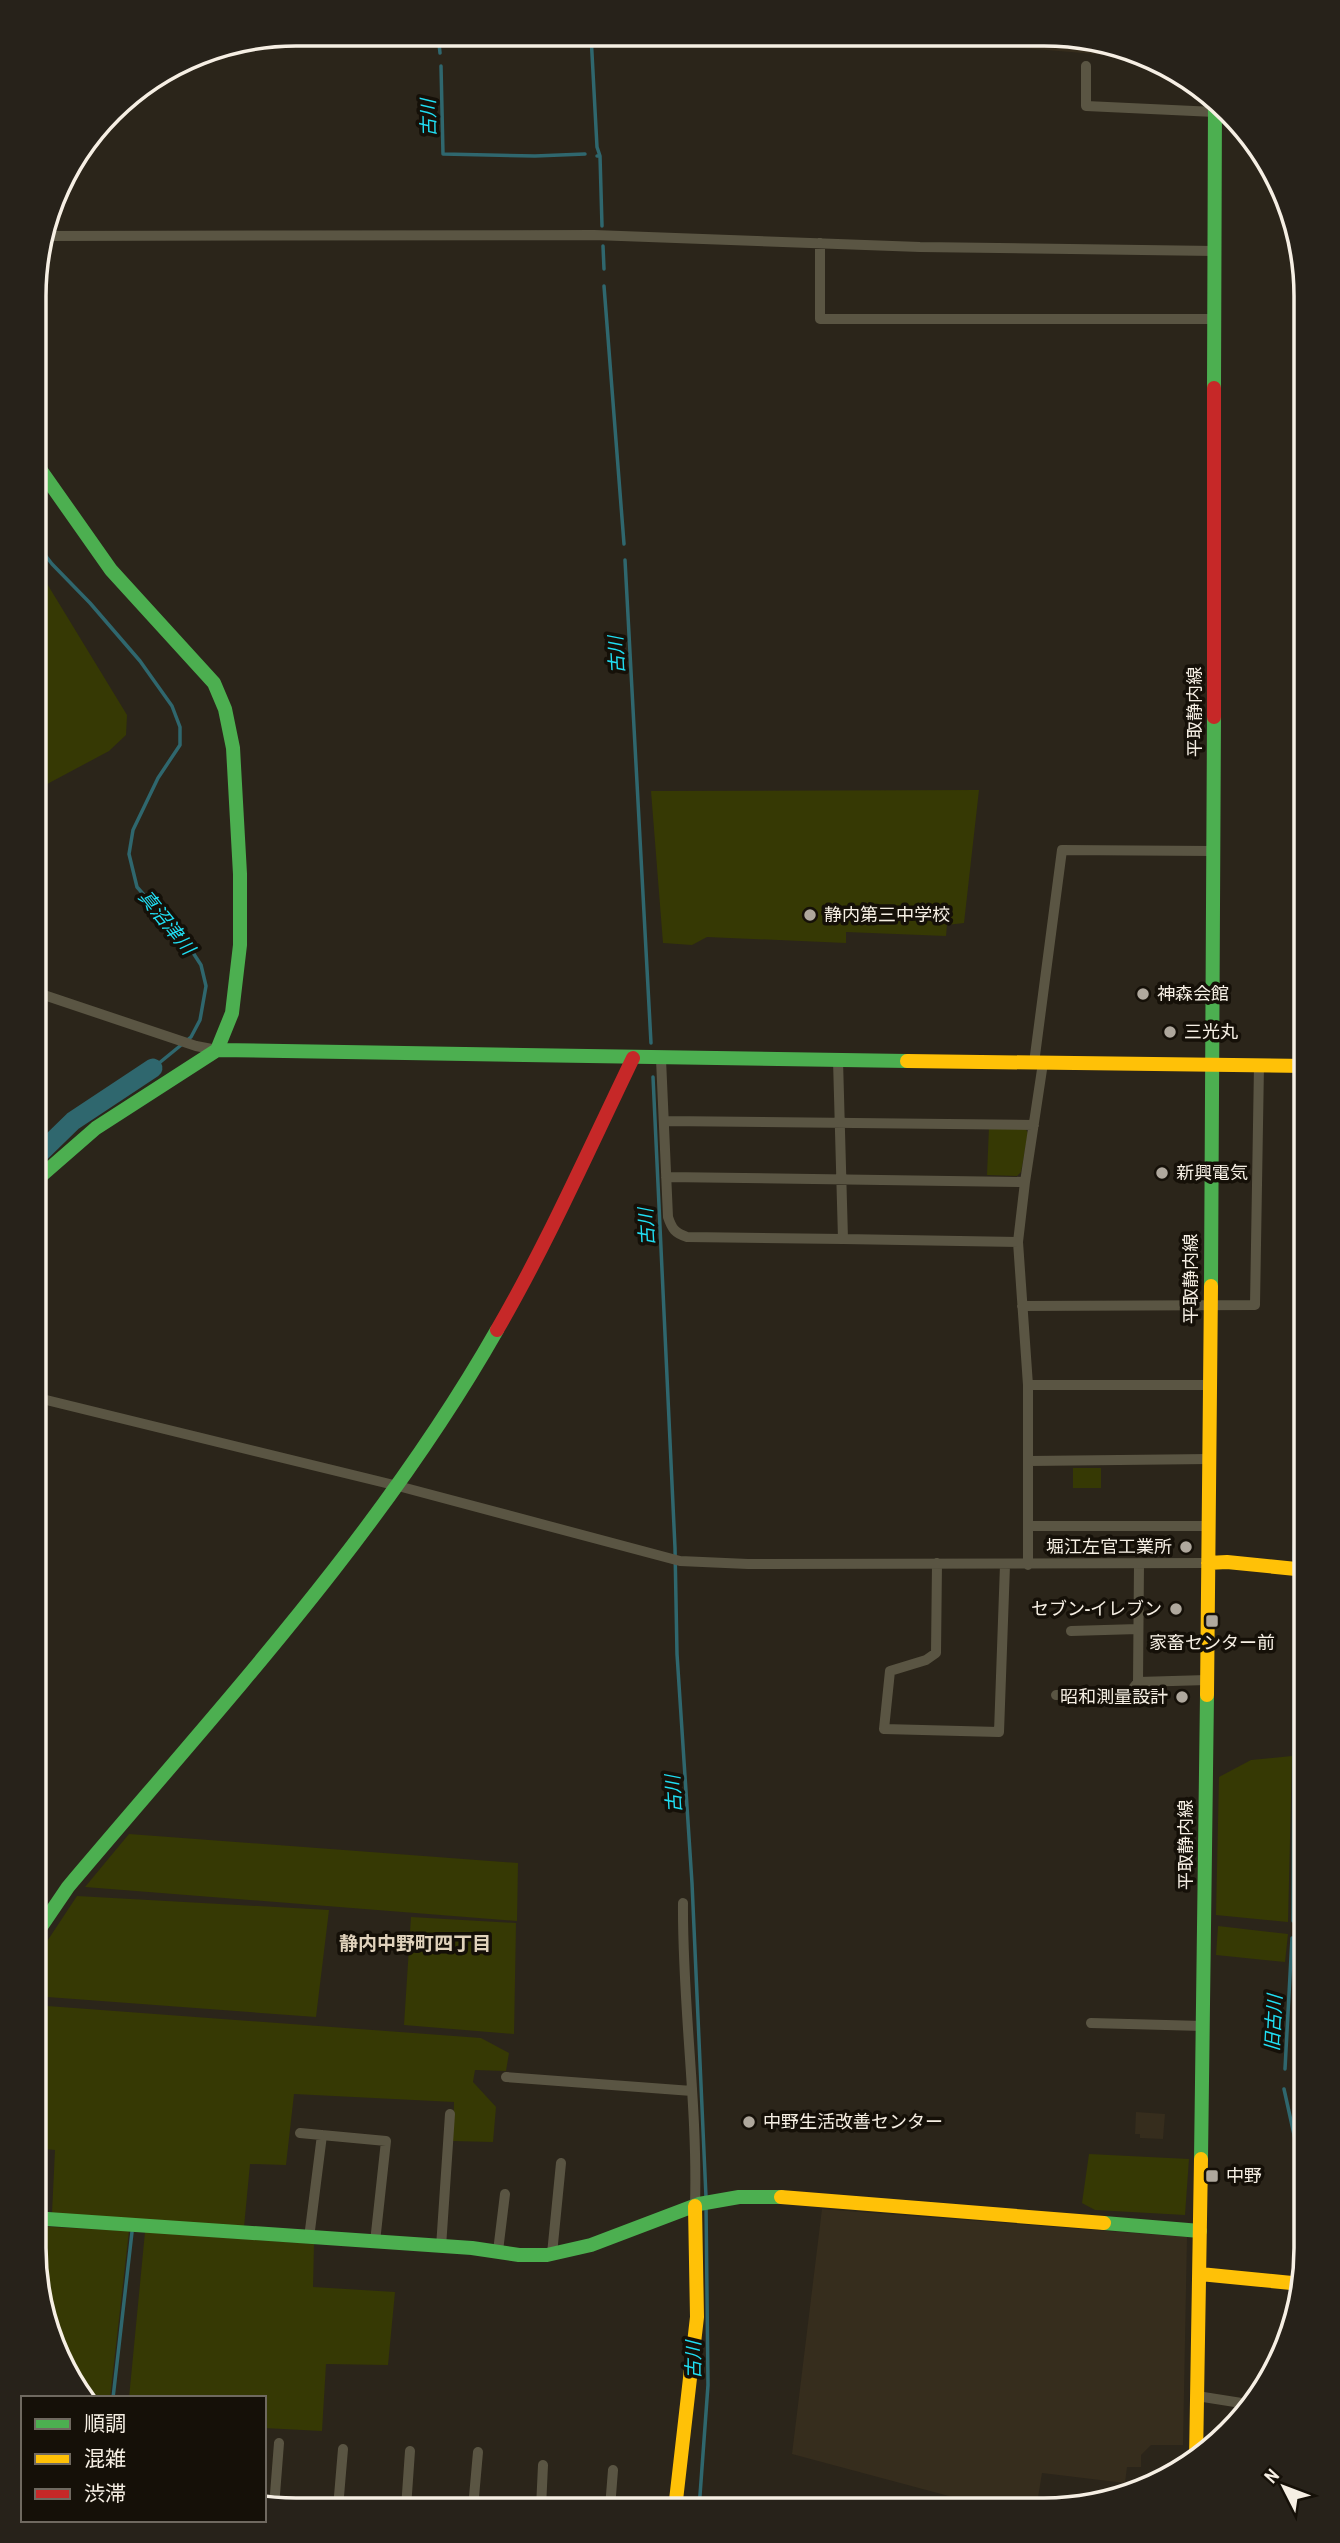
<svg xmlns="http://www.w3.org/2000/svg" width="1340" height="2543" font-family="'Archivo Narrow','Noto Sans JP',sans-serif">
<style>
.industrial{fill:#362d1d}
.green{fill:#363904}
.lines{fill:none;stroke-linecap:round;stroke-linejoin:round}
.stream{stroke:#2f676e;stroke-width:3.5}
.river{stroke:#2f676e;stroke-width:19}
.street{stroke:#5a5543;stroke-width:10}
.fast{stroke:#4caf50;stroke-width:14}
.slow{stroke:#ffc107;stroke-width:14}
.jam{stroke:#c62828;stroke-width:14}
.poi-dot{fill:#afa89d;stroke:#151008;stroke-width:2.5}
.labels{text-anchor:middle;stroke-width:7;stroke-linejoin:round;paint-order:stroke}
.street-label{font-size:18px;fill:#f6efe4;stroke:#151008}
.poi-label{font-size:18px;fill:#f6efe4;stroke:#151008;text-anchor:start}
.water-label{font-size:19px;font-style:italic;fill:#20dff4;stroke:#151008}
.neighbourhood-label{font-size:19px;font-weight:bold;fill:#e0d2bc;stroke:#151008}
.rim{fill:none;stroke:#f6efe4;stroke-width:3.5}
</style>
<rect width="100%" height="100%" fill="#2b251a"/>
<path class="industrial" d="M891,37L1095,38L1156,59Z
M1136,2112L1165,2114L1163,2139L1140,2138V2134H1135Z
M822,2209L1187,2237L1183,2445H1151L1141,2455V2467H1127L1125,2483L1042,2473L1036,2510H1001L792,2454Z"/>
<path class="green" d="M35,564L127,715L126,735L109,751L36,790Z
M979,790L964,923L947,925L946,936L846,932V943L707,937L692,945L663,943L651,791Z
M989,1127L1025,1128L1028,1133L1021,1172L1017,1176L987,1175Z
M1073,1468H1101V1488H1073Z
M1292,1756L1288,1922L1216,1915L1219,1777L1251,1760Z
M1300,1758L1306,1761V1862L1297,1856V1766Z
M129,1834L518,1863L517,1921L85,1887Z
M77,1896L329,1910L316,2017L34,1996V1961Z
M411,1917L516,1923L514,2034L404,2025Z
M1218,1926L1288,1934L1285,1962L1216,1955Z
M34,2005L481,2038L509,2053L506,2071L475,2070L473,2082L496,2107L493,2142L453,2141L454,2102L294,2094L286,2165L250,2164L244,2227L52,2213L55,2150L33,2148Z
M1089,2154L1189,2159L1185,2215L1095,2210L1082,2203Z
M33,2226L129,2231L110,2398H81L47,2332L33,2248Z
M145,2232L314,2244L313,2287L395,2292L388,2365L326,2364L322,2431L264,2428V2398H129Z"/>
<g class="lines">
<path class="stream" d="M438,34L440,53
M591,35L597,147L600,156
M441,66L443,154L535,156L585,154
M597,156H600L602,226
M603,246L604,269
M604,286L624,544
M35,542L52,564L90,603L140,661L172,706L180,727V745L158,778L133,830L129,854L137,887L188,945L201,965L206,986L200,1020L191,1037L153,1068
M625,560L651,1043
M1301,1058L1307,752
M653,1077L675,1548L677,1654L692,1883L706,2197
M1297,1471L1296,1140L1300,1078
M1294,1559L1297,1480
M1293,1921L1295,1579
M1285,2069L1292,1938
M1284,2089L1306,2189
M113,2398L132,2232
M699,2509L708,2385L706,2205"/>
<path class="river" d="M34,1159L73,1121L153,1068"/>
<path class="street" d="M1086,66V106L1215,112
M43,236L594,235L920,247L1215,251
M820,243V319H1215
M35,992L196,1046L217,1050
M661,1059L668,1217C672,1229 675,1233 687,1237L843,1239
M838,1060L843,1239L1018,1242
M1034,1063L1062,850L1213,851
M665,1121L1034,1125
M666,1177L1025,1182
M1022,1306L1255,1305L1259,1065
M1028,1385H1209
M34,1397L398,1486L680,1561L748,1564L1208,1563
M1029,1461L1209,1459
M1028,1526H1208
M937,1563L936,1653L926,1660L890,1671L884,1729L999,1732L1005,1565
M1028,1565V1385L1018,1242L1025,1182L1043,1063
M1071,1631L1138,1629
M1138,1682L1139,1564
M1056,1695L1131,1691L1138,1682L1207,1680
M683,1903C682,2004 698,2105 695,2206
M1091,2023L1203,2026
M506,2077L692,2091
M300,2133L386,2141L375,2242
M309,2238L322,2135
M441,2247L450,2114
M498,2251L505,2194
M552,2254L561,2163
M1197,2396L1254,2405
M274,2507L279,2443
M338,2508L343,2449
M406,2508L410,2451
M473,2508L478,2452
M541,2508L543,2465
M610,2508L613,2470"/>
<path class="fast" d="M1214,388L1215,97
M35,462L111,570L214,683L225,709L233,748L240,874V945L232,1013L217,1050
M34,1182L96,1128L217,1050L907,1061
M1211,1286L1214,717
M34,1937L68,1887C219,1708 381,1534 497,1330
M1201,2159L1207,1695
M33,2218L472,2248L519,2255H547L591,2245L699,2204L739,2197H781
M1104,2223L1200,2231"/>
<path class="slow" d="M907,1061L1307,1066
M1208,1563L1227,1562L1306,1570
M1207,1695L1211,1286
M781,2197L1104,2223
M1200,2274L1302,2284
M1196,2460L1201,2159
M675,2509L697,2317L695,2206"/>
<path class="jam" d="M1214,717V388
M497,1330C548,1242 589,1149 633,1058"/>
</g>
<g class="poi-dot">
<circle cx="810" cy="915" r="7"/>
<circle cx="1143" cy="994" r="7"/>
<circle cx="1170" cy="1032" r="7"/>
<circle cx="1162" cy="1173" r="7"/>
<circle cx="1186" cy="1547" r="7"/>
<circle cx="1176" cy="1609" r="7"/>
<rect x="1205" y="1614" width="14" height="14" rx="3.5"/>
<circle cx="1182" cy="1697" r="7"/>
<circle cx="749" cy="2122" r="7"/>
<rect x="1205" y="2169" width="14" height="14" rx="3.5"/>
</g>
<g class="labels">
<g class="street-label">
<text transform="translate(1195 712) rotate(-90)" y="6">平取静内線</text>
<text transform="translate(1191 1279) rotate(-90)" y="6">平取静内線</text>
<text transform="translate(1186 1845) rotate(-90)" y="6">平取静内線</text>
</g>
<g class="poi-label">
<text x="824" y="921">静内第三中学校</text>
<text x="1157" y="1000">神森会館</text>
<text x="1184" y="1038">三光丸</text>
<text x="1176" y="1179">新興電気</text>
<text x="1172" y="1553" text-anchor="end">堀江左官工業所</text>
<text x="1162" y="1615" text-anchor="end">セブン-イレブン</text>
<text x="1212" y="1649" text-anchor="middle">家畜センター前</text>
<text x="1168" y="1703" text-anchor="end">昭和測量設計</text>
<text x="763" y="2128">中野生活改善センター</text>
<text x="1226" y="2182">中野</text>
</g>
<g class="water-label">
<text transform="translate(428 118) rotate(-91)" y="7">古川</text>
<text transform="translate(616 655) rotate(-93)" y="7">古川</text>
<text transform="translate(167 922) rotate(51)" y="7">真沼津川</text>
<text transform="translate(646 1227) rotate(-93)" y="7">古川</text>
<text transform="translate(673 1794) rotate(-93)" y="7">古川</text>
<text transform="translate(1273 2023) rotate(-87)" y="7">旧古川</text>
<text transform="translate(693 2360) rotate(-90)" y="7">古川</text>
</g>
<g class="neighbourhood-label">
<text x="415" y="1950">静内中野町四丁目</text>
</g>
</g>
<path d="M0 0H1340V2543H0ZM296 46H1044A250 250 0 0 1 1294 296V2248A250 250 0 0 1 1044 2498H296A250 250 0 0 1 46 2248V296A250 250 0 0 1 296 46Z" fill="#27221a" fill-rule="evenodd"/>
<path class="rim" d="M296 46H1044A250 250 0 0 1 1294 296V2248A250 250 0 0 1 1044 2498H296A250 250 0 0 1 46 2248V296A250 250 0 0 1 296 46Z"/>
<rect x="21" y="2396" width="245" height="126" fill="#151008" stroke="#6f6960" stroke-width="2"/>
<rect x="35" y="2419" width="35" height="10" fill="#4caf50" stroke="#6f6960" stroke-width="2"/>
<text x="84" y="2431" font-size="21" fill="#f6efe4">順調</text>
<rect x="35" y="2454" width="35" height="10" fill="#ffc107" stroke="#6f6960" stroke-width="2"/>
<text x="84" y="2466" font-size="21" fill="#f6efe4">混雑</text>
<rect x="35" y="2489" width="35" height="10" fill="#c62828" stroke="#6f6960" stroke-width="2"/>
<text x="84" y="2501" font-size="21" fill="#f6efe4">渋滞</text>
<g transform="translate(1284 2487) rotate(312)" stroke="#151008" stroke-width="5" paint-order="stroke">
<path d="M0-5L12 26L0 18L-12 26Z" fill="#f6efe4"/>
<text y="-10" font-size="19" font-weight="bold" text-anchor="middle" fill="#f6efe4">N</text>
</g>
</svg>
